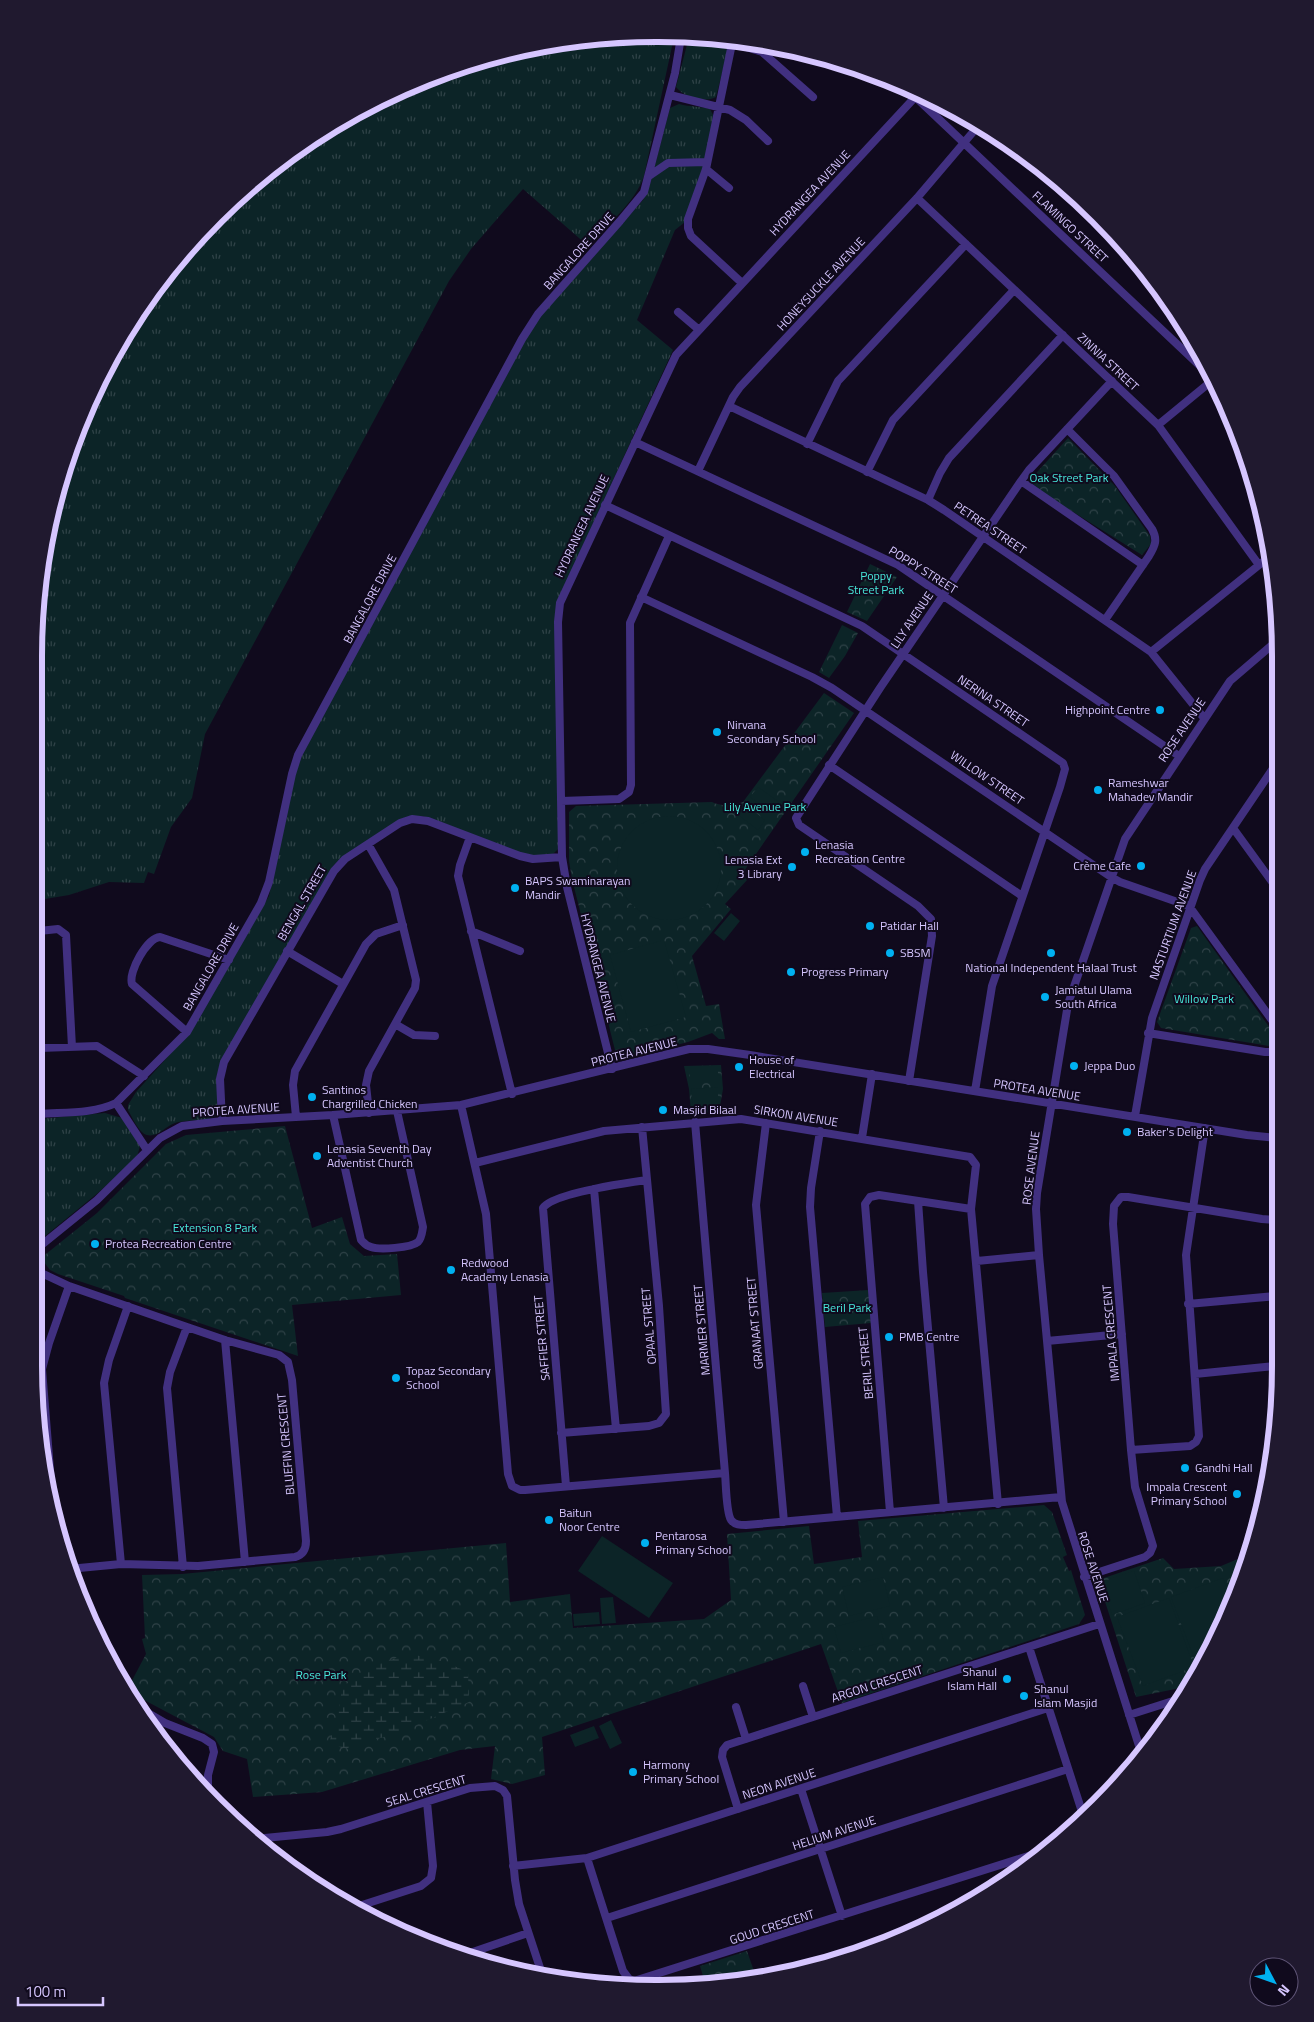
<svg xmlns="http://www.w3.org/2000/svg" width="1314" height="2022" font-family="'Titillium Web',sans-serif">
<style>
.grass{fill:url(#grass-tufts)}
.forest{fill:url(#forest-crowns)}
.wetland{fill:url(#wetland-marsh)}
.pitch{fill:#0c2427}
.lines{fill:none;stroke-linecap:round;stroke-linejoin:round}
.minor{stroke:#413080;stroke-width:8}
.poi-dot{fill:#00b1f1;stroke:#100a1d;stroke-width:2}
.labels{text-anchor:middle;stroke-width:4;stroke-linejoin:round;paint-order:stroke}
.street-label{font-size:12px;fill:#d6c6ff;stroke:#100a1d}
.park-label{font-size:12px;fill:#48e8db;stroke:#100a1d}
.poi-label{font-size:12px;fill:#d6c6ff;stroke:#100a1d;text-anchor:start}
.rim{fill:none;stroke:#d6c6ff;stroke-width:6}
</style>
<defs>
<pattern id="grass-tufts" width="24" height="20" patternUnits="userSpaceOnUse" patternTransform="scale(1.25)"><rect width="24" height="20" fill="#0c2427"/><path d="M3 7l-1-3M5 7V3M7 7l1-3M15 17l-1-3M17 17v-4M19 17l1-3" fill="none" stroke="#2f4247"/></pattern>
<pattern id="forest-crowns" width="20" height="18" patternUnits="userSpaceOnUse" patternTransform="scale(1.25)"><rect width="20" height="18" fill="#0c2427"/><path d="M2 6a3 3 0 1 1 6 0M12 15a3 3 0 1 1 6 0" fill="none" stroke="#2f4247"/></pattern>
<pattern id="wetland-marsh" width="20" height="14" patternUnits="userSpaceOnUse" patternTransform="scale(1.25)"><rect width="20" height="14" fill="#0c2427"/><path d="M1 5h8M5 5V1M11 12h8M15 12V8" fill="none" stroke="#2f4247"/></pattern>
</defs>
<rect width="100%" height="100%" fill="#100a1d"/>
<path class="grass" d="M617,35L674,37L644,176C634,204 608,224 587,245L523,189L471,249L449,281L205,734L192,798L171,827L154,874L148,872L144,883L109,882L69,895L39,900V575L55,495L98,382L189,246L278,162L382,98L496,55Z
M689,37L729,39L728,49L716,97C704,103 685,98 676,87Z
M679,104C690,107 699,106 710,109L714,117L700,181L685,222L675,230L637,320L673,350L583,545L556,608L559,848L552,855H525L423,816H414L340,859L333,866L221,1062L217,1075V1115C209,1122 187,1119 175,1123C166,1126 157,1138 147,1135C139,1133 132,1117 128,1110V1105L136,1092L192,1030L269,896L297,766L303,751L535,322L643,200L650,184L670,108Z
M105,1113L122,1118L140,1146L137,1157L99,1192L39,1241V1119Z"/>
<path class="forest" d="M1068,438L1115,486L1150,536L1151,544L1142,555L1054,500L1029,481Z
M870,564L897,577L867,621L847,612Z
M842,625L858,633L845,656L829,678L819,672Z
M824,693L854,713L742,874L747,880L725,904L731,909L692,956L706,1006L719,1004L725,1039H719L712,1033L688,1042L622,1059L616,1054L572,879L569,861V812L576,806L712,802C722,807 733,805 743,802Z
M1197,926L1277,1038L1275,1045L1269,1046L1161,1028L1157,1022L1191,928Z
M721,1065L723,1089L719,1112L691,1113L689,1089L684,1066Z
M285,1126L312,1228L342,1217L350,1244L364,1256L397,1254L401,1295L292,1305L298,1356L125,1298L124,1296L58,1274L50,1270L41,1258L97,1213L166,1144L186,1135Z
M869,1290L871,1323L825,1327L822,1293Z
M1044,1505L1052,1512L1067,1555L1063,1557L1069,1571L1071,1570L1085,1615L1079,1624L842,1703L821,1644L542,1737L545,1775L512,1784L491,1779L495,1746L460,1750L322,1792L253,1797L247,1759L223,1751L214,1737L129,1692L128,1688L146,1654L142,1639L145,1638L142,1575L182,1574L506,1543L510,1602L570,1594L573,1628L704,1619L731,1600L727,1534L809,1526L814,1564L862,1557L858,1521Z
M1250,1554L1247,1565L1216,1640L1185,1687L1136,1697L1098,1580L1163,1558L1174,1569L1221,1566Z
M747,1951L756,1977L706,1986L700,1966Z"/>
<path class="wetland" d="M411,1654L445,1662L468,1672L469,1702L400,1732L344,1749L329,1742L337,1723L342,1688C364,1669 382,1661 411,1654Z"/>
<path class="pitch" d="M758,787L779,802L771,812L750,797Z
M745,804L765,820L758,830L737,814Z
M617 868a52 52 0 1 1 104 0a52 52 0 1 1-104 0Z
M731,913L740,921L724,941L714,933Z
M664,940L686,1017L631,1032L610,955Z
M690,1068H718V1082H690Z
M718,1087V1110H693L691,1089Z
M602,1536L673,1583L649,1618L578,1571Z
M1134,1571L1145,1603L1112,1615L1101,1582Z
M883,1577L890,1606L849,1616L842,1587Z
M1223,1578L1232,1602L1216,1640L1200,1664L1197,1666L1171,1597Z
M613,1597L616,1623L602,1624L600,1598Z
M1169,1598L1194,1667L1143,1686L1117,1617Z
M599,1612L600,1624L574,1626L573,1614Z
M877,1616L884,1642L841,1653L834,1627Z
M611,1720L622,1743L610,1749L599,1726Z
M594,1726L599,1738L575,1747L570,1735Z"/>
<g class="lines">
<path class="minor" d="M733,39L706,169L688,219V228L691,236L742,283
M733,43L762,52L813,97
M907,89L1216,381
M670,95L730,110L746,120L768,141
M706,169L729,188
M649,176L668,163L707,162
M917,198L1158,425L1259,565
M678,312L698,329
M729,406L928,500L944,510L1151,652L1204,718
M1158,425L1214,379
M1067,429L1114,476L1152,529C1158,540 1155,546 1149,556L1105,620
M635,442L898,565L1179,756
M807,444L838,381L966,244
M698,471L733,397L740,387L917,198L979,125
M867,472L893,420L1014,290
M1021,481L1143,565
M928,500L940,473L949,458L1063,335
M605,505L862,626L1063,763L1065,769L1060,787L992,986L975,1091
M641,597L812,677L832,688L1111,877L1120,882L1189,906L1277,1027
M1151,652L1269,557
M829,765L1022,896
M561,801L619,799L629,792L631,785L630,623L669,536
M1233,828L1278,890
M470,837L460,865L458,876L512,1094
M368,844L394,890L416,980L415,988L369,1071L366,1085L369,1113
M39,931L58,929L66,935L72,1047
M471,931L520,951
M287,951L343,984
M395,1024L414,1035L435,1036
M187,1032L132,984C128,972 147,938 160,937L229,960
M1148,1033L1265,1052H1277
M39,1048L97,1046L144,1076
M612,1069L567,887L562,857L558,622L560,603L676,355L918,94
M909,1081L932,936L931,919L918,906L799,825L796,818L880,688L1021,481L1029,470L1112,381
M116,1103L147,1150
M461,1105L486,1214L508,1474L512,1486L520,1490H525L725,1473
M39,1114C64,1112 93,1114 116,1103L187,1032L261,903L269,882L292,774L298,755L522,339L538,314L620,221L644,192L675,73L681,37
M333,1115L361,1240C364,1243 366,1246 371,1247C379,1250 411,1248 418,1242C422,1238 422,1232 423,1227L397,1111
M1135,1116L1152,1018L1200,880L1205,869L1278,761
M296,1117L293,1085L295,1071L366,944L376,934L403,925
M222,1121L220,1079L224,1062L334,871L345,859L400,823L412,819L428,821L520,856L533,859L562,857
M695,1122L725,1473C726,1483 726,1512 731,1520C735,1525 740,1525 746,1525L1061,1497
M766,1123L756,1205L784,1522
M820,1131L811,1188L810,1207L837,1517
M862,1138L872,1074
M475,1163L604,1131L741,1119L970,1157L976,1165L971,1209L998,1504
M594,1189L616,1429
M918,1201L923,1272L944,1508
M39,1247L97,1200L160,1138L182,1126L222,1121L333,1115L461,1105L689,1049H708L750,1055L1247,1135L1276,1138
M977,1261L1039,1255
M39,1272L69,1286L187,1327L225,1340L279,1355L288,1362L292,1380L306,1541C306,1549 303,1555 295,1557L198,1566L121,1564L69,1569
M1188,1304L1276,1296
M225,1340L245,1562
M1047,1341L1122,1334
M1195,1374L1275,1366
M561,1433L649,1426L659,1423L666,1414L659,1306L642,1127
M1131,1450L1190,1446L1196,1442L1199,1436L1186,1255L1205,1128
M566,1486L543,1208C553,1193 626,1183 647,1180
M53,1507L42,1369L49,1343L69,1286
M890,1512L865,1204L870,1197L879,1195L971,1209
M121,1564L104,1383L109,1360L128,1306
M183,1567L167,1388L170,1372L187,1327
M1084,1577L1145,1557L1150,1553L1153,1546L1135,1487L1131,1450L1113,1224L1114,1206L1121,1197H1128L1262,1219L1276,1220
M1029,1647L1084,1818
M803,1686L813,1717
M136,1706L165,1723L203,1738L212,1744L214,1752L208,1775V1796
M736,1707L746,1739
M1129,1715L1176,1700
M1141,1752L1062,1502L1039,1255L1036,1209L1037,1193L1068,1004L1125,839L1230,681L1279,639
M801,1789L842,1916
M738,1809L722,1757L723,1750L727,1745L1099,1624
M254,1839L327,1832L341,1829L470,1788L495,1786L503,1790L507,1796L515,1880L519,1904L543,1977
M587,1858L623,1971L629,1979L634,1981L1044,1851
M513,1866L587,1858L1048,1708
M359,1906L421,1886L431,1878L433,1866L427,1802
M607,1918L1068,1769
M464,1955L528,1933"/>
</g>
<g class="poi-dot">
<circle cx="1160" cy="710" r="5"/>
<circle cx="717" cy="732" r="5"/>
<circle cx="1098" cy="790" r="5"/>
<circle cx="805" cy="852" r="5"/>
<circle cx="1141" cy="866" r="5"/>
<circle cx="792" cy="867" r="5"/>
<circle cx="515" cy="888" r="5"/>
<circle cx="870" cy="926" r="5"/>
<circle cx="890" cy="953" r="5"/>
<circle cx="1051" cy="953" r="5"/>
<circle cx="791" cy="972" r="5"/>
<circle cx="1045" cy="997" r="5"/>
<circle cx="1074" cy="1066" r="5"/>
<circle cx="739" cy="1067" r="5"/>
<circle cx="312" cy="1097" r="5"/>
<circle cx="663" cy="1110" r="5"/>
<circle cx="1127" cy="1132" r="5"/>
<circle cx="317" cy="1156" r="5"/>
<circle cx="95" cy="1244" r="5"/>
<circle cx="451" cy="1270" r="5"/>
<circle cx="889" cy="1337" r="5"/>
<circle cx="396" cy="1378" r="5"/>
<circle cx="1185" cy="1468" r="5"/>
<circle cx="1237" cy="1494" r="5"/>
<circle cx="549" cy="1520" r="5"/>
<circle cx="645" cy="1543" r="5"/>
<circle cx="1007" cy="1679" r="5"/>
<circle cx="1024" cy="1696" r="5"/>
<circle cx="633" cy="1772" r="5"/>
</g>
<g class="labels">
<g class="street-label">
<text transform="translate(810 193) rotate(-47)" y="4">HYDRANGEA AVENUE</text>
<text transform="translate(1070 227) rotate(43)" y="4">FLAMINGO STREET</text>
<text transform="translate(579 251) rotate(-48)" y="4">BANGALORE DRIVE</text>
<text transform="translate(821 284) rotate(-47)" y="4">HONEYSUCKLE AVENUE</text>
<text transform="translate(1108 362) rotate(43)" y="4">ZINNIA STREET</text>
<text transform="translate(582 526) rotate(-65)" y="4">HYDRANGEA AVENUE</text>
<text transform="translate(990 528) rotate(34)" y="4">PETREA STREET</text>
<text transform="translate(923 570) rotate(32)" y="4">POPPY STREET</text>
<text transform="translate(370 599) rotate(-62)" y="4">BANGALORE DRIVE</text>
<text transform="translate(912 620) rotate(-56)" y="4">LILY AVENUE</text>
<text transform="translate(993 701) rotate(34)" y="4">NERINA STREET</text>
<text transform="translate(1182 730) rotate(-56)" y="4">ROSE AVENUE</text>
<text transform="translate(987 778) rotate(34)" y="4">WILLOW STREET</text>
<text transform="translate(302 903) rotate(-60)" y="4">BENGAL STREET</text>
<text transform="translate(1173 925) rotate(-70)" y="4">NASTURTIUM AVENUE</text>
<text transform="translate(211 967) rotate(-60)" y="4">BANGALORE DRIVE</text>
<text transform="translate(598 968) rotate(76)" y="4">HYDRANGEA AVENUE</text>
<text transform="translate(634 1052) rotate(-14)" y="4">PROTEA AVENUE</text>
<text transform="translate(1037 1090) rotate(9)" y="4">PROTEA AVENUE</text>
<text transform="translate(236 1110) rotate(-4)" y="4">PROTEA AVENUE</text>
<text transform="translate(796 1116) rotate(9)" y="4">SIRKON AVENUE</text>
<text transform="translate(1031 1168) rotate(-83)" y="4">ROSE AVENUE</text>
<text transform="translate(755 1323) rotate(-95)" y="4">GRANAAT STREET</text>
<text transform="translate(649 1326) rotate(-95)" y="4">OPAAL STREET</text>
<text transform="translate(702 1330) rotate(-95)" y="4">MARMER STREET</text>
<text transform="translate(1111 1333) rotate(-95)" y="4">IMPALA CRESCENT</text>
<text transform="translate(542 1338) rotate(-95)" y="4">SAFFIER STREET</text>
<text transform="translate(866 1363) rotate(-95)" y="4">BERIL STREET</text>
<text transform="translate(286 1444) rotate(-95)" y="4">BLUEFIN CRESCENT</text>
<text transform="translate(1093 1567) rotate(72)" y="4">ROSE AVENUE</text>
<text transform="translate(877 1684) rotate(-18)" y="4">ARGON CRESCENT</text>
<text transform="translate(779 1784) rotate(-18)" y="4">NEON AVENUE</text>
<text transform="translate(426 1791) rotate(-17)" y="4">SEAL CRESCENT</text>
<text transform="translate(834 1833) rotate(-18)" y="4">HELIUM AVENUE</text>
<text transform="translate(772 1927) rotate(-18)" y="4">GOUD CRESCENT</text>
</g>
<g class="park-label">
<text x="1069" y="482">Oak Street Park</text>
<text x="876" y="580">Poppy<tspan x="876" dy="14">Street Park</tspan></text>
<text x="765" y="811">Lily Avenue Park</text>
<text x="1204" y="1003">Willow Park</text>
<text x="215" y="1232">Extension 8 Park</text>
<text x="847" y="1312">Beril Park</text>
<text x="321" y="1679">Rose Park</text>
</g>
<g class="poi-label">
<text x="1150" y="714" text-anchor="end">Highpoint Centre</text>
<text x="727" y="729">Nirvana<tspan x="727" dy="14">Secondary School</tspan></text>
<text x="1108" y="787">Rameshwar<tspan x="1108" dy="14">Mahadev Mandir</tspan></text>
<text x="815" y="849">Lenasia<tspan x="815" dy="14">Recreation Centre</tspan></text>
<text x="782" y="864" text-anchor="end">Lenasia Ext<tspan x="782" dy="14">3 Library</tspan></text>
<text x="1131" y="870" text-anchor="end">Crème Cafe</text>
<text x="525" y="885">BAPS Swaminarayan<tspan x="525" dy="14">Mandir</tspan></text>
<text x="880" y="930">Patidar Hall</text>
<text x="900" y="957">SBSM</text>
<text x="1051" y="972" text-anchor="middle">National Independent Halaal Trust</text>
<text x="801" y="976">Progress Primary</text>
<text x="1055" y="994">Jamiatul Ulama<tspan x="1055" dy="14">South Africa</tspan></text>
<text x="749" y="1064">House of<tspan x="749" dy="14">Electrical</tspan></text>
<text x="1084" y="1070">Jeppa Duo</text>
<text x="322" y="1094">Santinos<tspan x="322" dy="14">Chargrilled Chicken</tspan></text>
<text x="673" y="1114">Masjid Bilaal</text>
<text x="1137" y="1136">Baker's Delight</text>
<text x="327" y="1153">Lenasia Seventh Day<tspan x="327" dy="14">Adventist Church</tspan></text>
<text x="105" y="1248">Protea Recreation Centre</text>
<text x="461" y="1267">Redwood<tspan x="461" dy="14">Academy Lenasia</tspan></text>
<text x="899" y="1341">PMB Centre</text>
<text x="406" y="1375">Topaz Secondary<tspan x="406" dy="14">School</tspan></text>
<text x="1195" y="1472">Gandhi Hall</text>
<text x="1227" y="1491" text-anchor="end">Impala Crescent<tspan x="1227" dy="14">Primary School</tspan></text>
<text x="559" y="1517">Baitun<tspan x="559" dy="14">Noor Centre</tspan></text>
<text x="655" y="1540">Pentarosa<tspan x="655" dy="14">Primary School</tspan></text>
<text x="997" y="1676" text-anchor="end">Shanul<tspan x="997" dy="14">Islam Hall</tspan></text>
<text x="1034" y="1693">Shanul<tspan x="1034" dy="14">Islam Masjid</tspan></text>
<text x="643" y="1769">Harmony<tspan x="643" dy="14">Primary School</tspan></text>
</g>
</g>
<path d="M0 0H1314V2022H0ZM656 42H658A614 614 0 0 1 1272 656V1366A614 614 0 0 1 658 1980H656A614 614 0 0 1 42 1366V656A614 614 0 0 1 656 42Z" fill="#20192f" fill-rule="evenodd"/>
<path class="rim" d="M656 42H658A614 614 0 0 1 1272 656V1366A614 614 0 0 1 658 1980H656A614 614 0 0 1 42 1366V656A614 614 0 0 1 656 42Z"/>
<g transform="translate(1274 1982) rotate(131)"><circle r="24" fill="#100a1d" stroke="#5f5577"/>
<path d="M0-4L9 19L0 12L-9 19Z" fill="#00b1f1"/>
<text y="-8" font-size="14" font-weight="bold" text-anchor="middle" fill="#d6c6ff">N</text>
</g>
<path d="M18 1997v8h85v-8" fill="none" stroke="#d6c6ff" stroke-width="2.5"/>
<text x="25" y="1997" font-size="15" fill="#d6c6ff" stroke="#100a1d" stroke-width="4" paint-order="stroke">100 m</text>
</svg>
